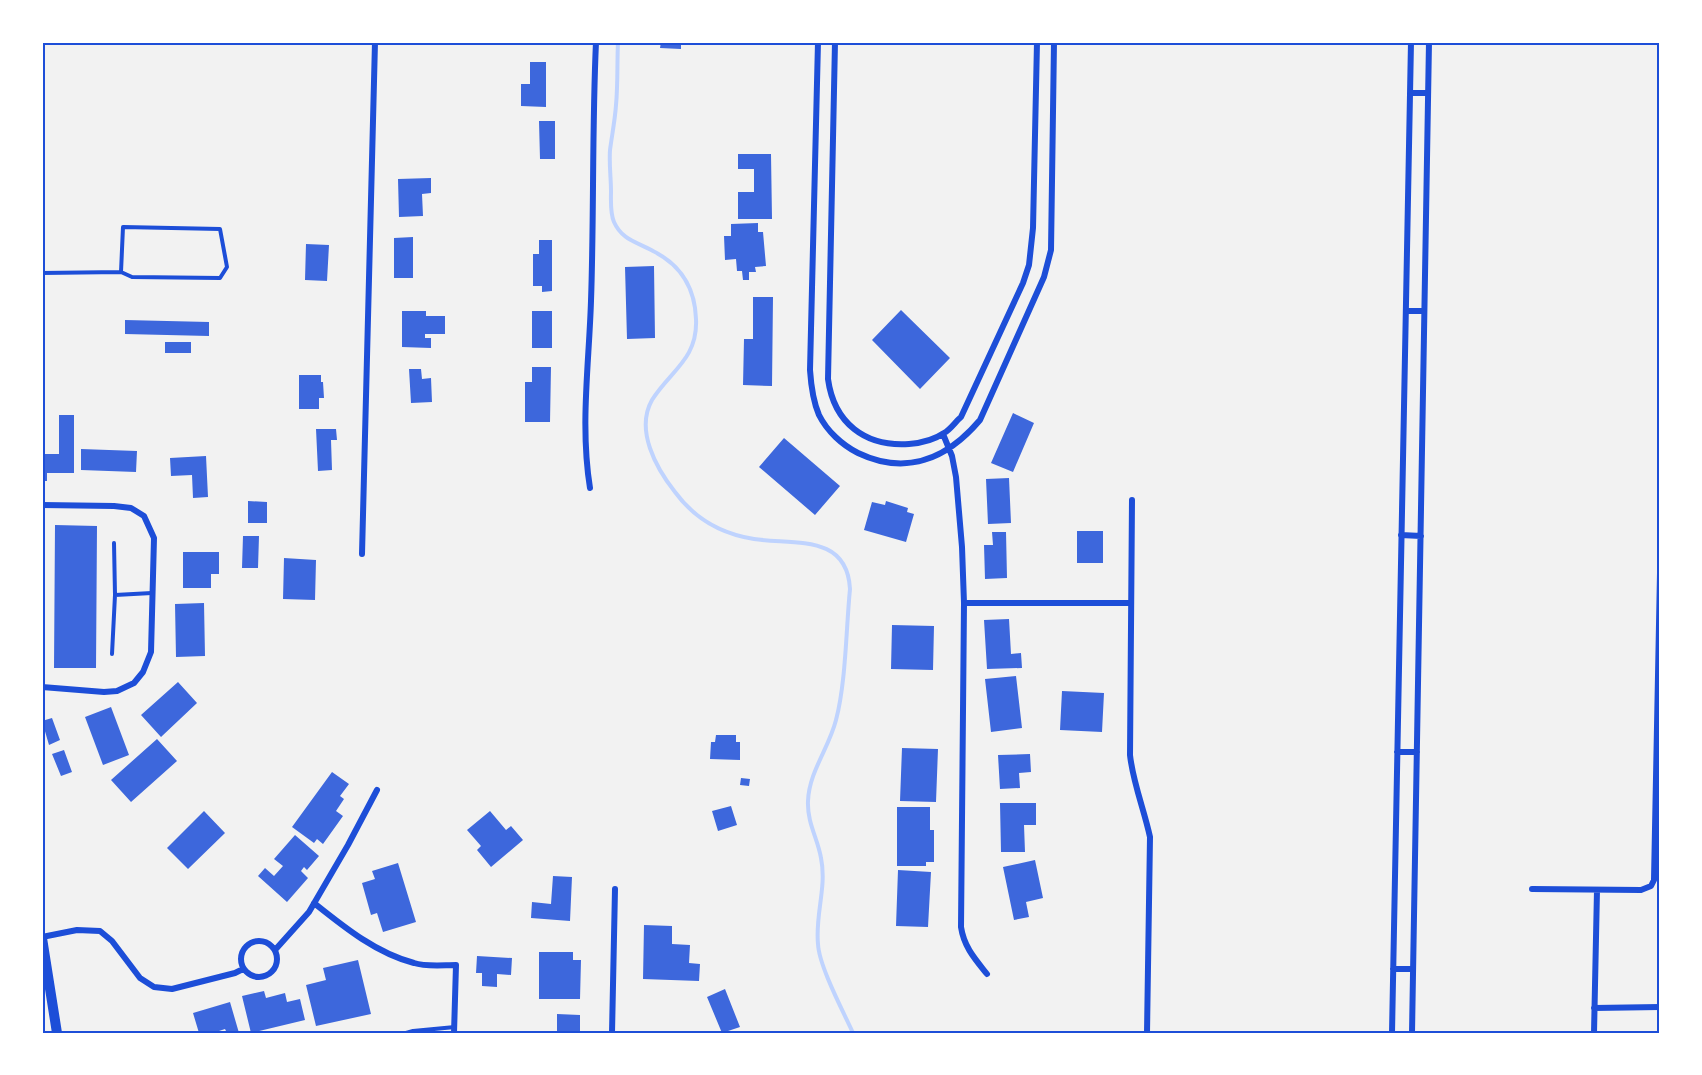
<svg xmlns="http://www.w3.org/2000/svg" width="1702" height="1075" font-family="Georgia,serif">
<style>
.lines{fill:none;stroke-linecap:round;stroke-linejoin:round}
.stream{stroke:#bfd3fe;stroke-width:4}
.building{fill:#3d67dc}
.service{stroke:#1d4ed8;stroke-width:4}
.minor{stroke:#1d4ed8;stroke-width:6}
.secondary{stroke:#1d4ed8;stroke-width:10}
.neatline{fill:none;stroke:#1d4ed8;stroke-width:2}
</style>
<rect width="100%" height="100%" fill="#f2f2f2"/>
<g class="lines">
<path class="stream" d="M618,42C617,63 618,84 616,105C615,120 612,135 610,150C609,164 611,178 611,191C611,201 610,213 614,222C622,240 637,242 653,251C681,265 695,288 696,319C698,359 670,371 652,400C635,430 656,468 675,492C694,518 722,534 754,539C793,545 847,533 850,589C846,629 846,682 836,720C829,748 809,772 808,801C807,823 818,839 821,858C827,887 815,915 818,944C819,966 843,1011 853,1033"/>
</g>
<path class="building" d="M661,42H681V49L660,48Z
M530,62H546V107L521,106V84H530Z
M539,121H555V159H540Z
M738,154H771L772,219H738V192H754V169H738Z
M431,178V193L422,194L423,216L399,217L398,179Z
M758,223V232H763L766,266L755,267L756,272H749V280H743L742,271H737L736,259L725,260L724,236H731V224Z
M413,237V278H394V238Z
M539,240H552V291L542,292V286H533V254H539Z
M306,244L329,245L327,281L305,280Z
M654,266L655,338L627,339L625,267Z
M753,297H773L772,386L743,385L744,339H753Z
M901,310L950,358L920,389L872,340Z
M402,311H426V316H445V334H425V338H431V348L402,347Z
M532,311H552V348H532Z
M125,320L209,322V336L125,334Z
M165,342H191V353H165Z
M532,367H551L550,422H525V382H532Z
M409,369H421L422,379L431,378L432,402L411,403Z
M299,375H321V382H323L324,398H319V409H299Z
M1013,413L1034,423L1013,472L991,463Z
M59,415H74V473H47V481H42V454H59Z
M316,429H336L337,440H331L332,470L318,471Z
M784,438L840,486L815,515L759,467Z
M81,449L137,451L136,472L81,470Z
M206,456L208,497L193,498L192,475L171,476L170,458Z
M1009,478L1011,523L988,524L986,479Z
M248,501L267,502V523H248Z
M886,501L908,508L907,512L914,514L906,542L864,530L872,502L885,505Z
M42,523H45V563H42Z
M55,525L97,526L96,668H54Z
M1077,531H1103V563H1077Z
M992,532H1006L1007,578L985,579L984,545H993Z
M243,536H259L258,568H242Z
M183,552H219V574H211V588H183Z
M284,558L316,560L315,600L283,599Z
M204,603L205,656L176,657L175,604Z
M1009,619L1011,654L1021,653L1022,668L987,669L984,620Z
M892,625L934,626L933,670L891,669Z
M1016,676L1022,728L991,732L985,679Z
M178,682L197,703L161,737L141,715Z
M1062,691L1104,693L1102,732L1060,730Z
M111,707L129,755L103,765L85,717Z
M52,718L60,740L49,745L42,721Z
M716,735H736V742H740V760L710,759L711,742H715Z
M157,739L177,761L131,802L111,780Z
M902,748L938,749L936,802L900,801Z
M64,750L72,772L61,776L52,754Z
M1030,754L1031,772L1019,773L1020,788L1000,789L998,755Z
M332,772L349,784L340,796L344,799L336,811L343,816L323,844L317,839L314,843L292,827Z
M741,778L750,779L749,786L740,785Z
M1000,803H1036V825H1024L1025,852H1001Z
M731,806L737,825L718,831L712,811Z
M897,807H930V830H934V862H926V866H897Z
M204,811L225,833L188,869L167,848Z
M490,811L506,830L511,826L523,840L491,867L477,850L481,846L467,830Z
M295,835L319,856L307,870L304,867L301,871L308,878L287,902L258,876L265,868L274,876L283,866L274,859Z
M1035,860L1043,898L1026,902L1029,917L1014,920L1003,867Z
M398,863L416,922L383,932L377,913L371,915L362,883L375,879L372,871Z
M898,870L931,872L928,927L896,926Z
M553,876L572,877L570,921L531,918L532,902L551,904Z
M644,925L672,926V944L690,945L689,963L700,964L699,981L643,979Z
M539,952H573V960H581L580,999H539Z
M477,956L512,958L511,975L497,974V987L482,986V973H476Z
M358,960L371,1014L316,1026L306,985L326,980L323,968Z
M725,989L740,1027L722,1033L707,997Z
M264,991L266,998L285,993L287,1002L300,999L305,1020L251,1033L242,996Z
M230,1002L239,1033H227L225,1029L219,1031L220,1033H199L193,1013Z
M557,1014L580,1015V1033H557Z"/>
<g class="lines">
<path class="service" d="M42,273L121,272L132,277L220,278L227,267L220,229L123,227L121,272
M114,543L115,595
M112,654L115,595L152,593
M406,1033L413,1031
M413,1033V1031L455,1027"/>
<path class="minor" d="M818,42L810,370C811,385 813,401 819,415C827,431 842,445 858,453C906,476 947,459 980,420L1044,277L1051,250L1054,42
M835,42L828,379C834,423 865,447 909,444C921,443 934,440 944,433C951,429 955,422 961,417L1023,283L1029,265L1033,228L1037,42
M1410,93H1428
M1406,311H1424
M943,434L952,456L956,477L962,547L964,603L961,927C964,947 975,959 987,974
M590,488C580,426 589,364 591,301C594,215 592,129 596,42
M1132,500L1130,755C1133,783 1144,809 1150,837L1147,1033
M42,505L114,506L131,508L144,516L154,538L151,652L143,672L134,683L117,691L104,692L42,687
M1401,535L1421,536
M362,554L375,42
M964,603H1131
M1397,752H1417
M1532,889L1641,890L1651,886L1654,880L1660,573
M314,903C344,927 376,953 414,963C426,967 443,965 456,965L454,1033
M42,937L77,930L100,931L112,941L140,978L154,987L172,989L235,973L243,969
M241 959a18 18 0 1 1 36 0a18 18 0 1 1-36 0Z
M275,950L309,912L348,845L377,790
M1393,969H1413
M1594,1008L1660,1007
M612,1033L615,889
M1392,1033L1411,42
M1412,1033L1429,42
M1594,1033L1597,890"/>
<path class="secondary" d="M42,938L57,1033"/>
</g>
<rect width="1702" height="1075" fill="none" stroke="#ffffff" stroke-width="87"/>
<rect x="44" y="44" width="1614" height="988" class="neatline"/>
</svg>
